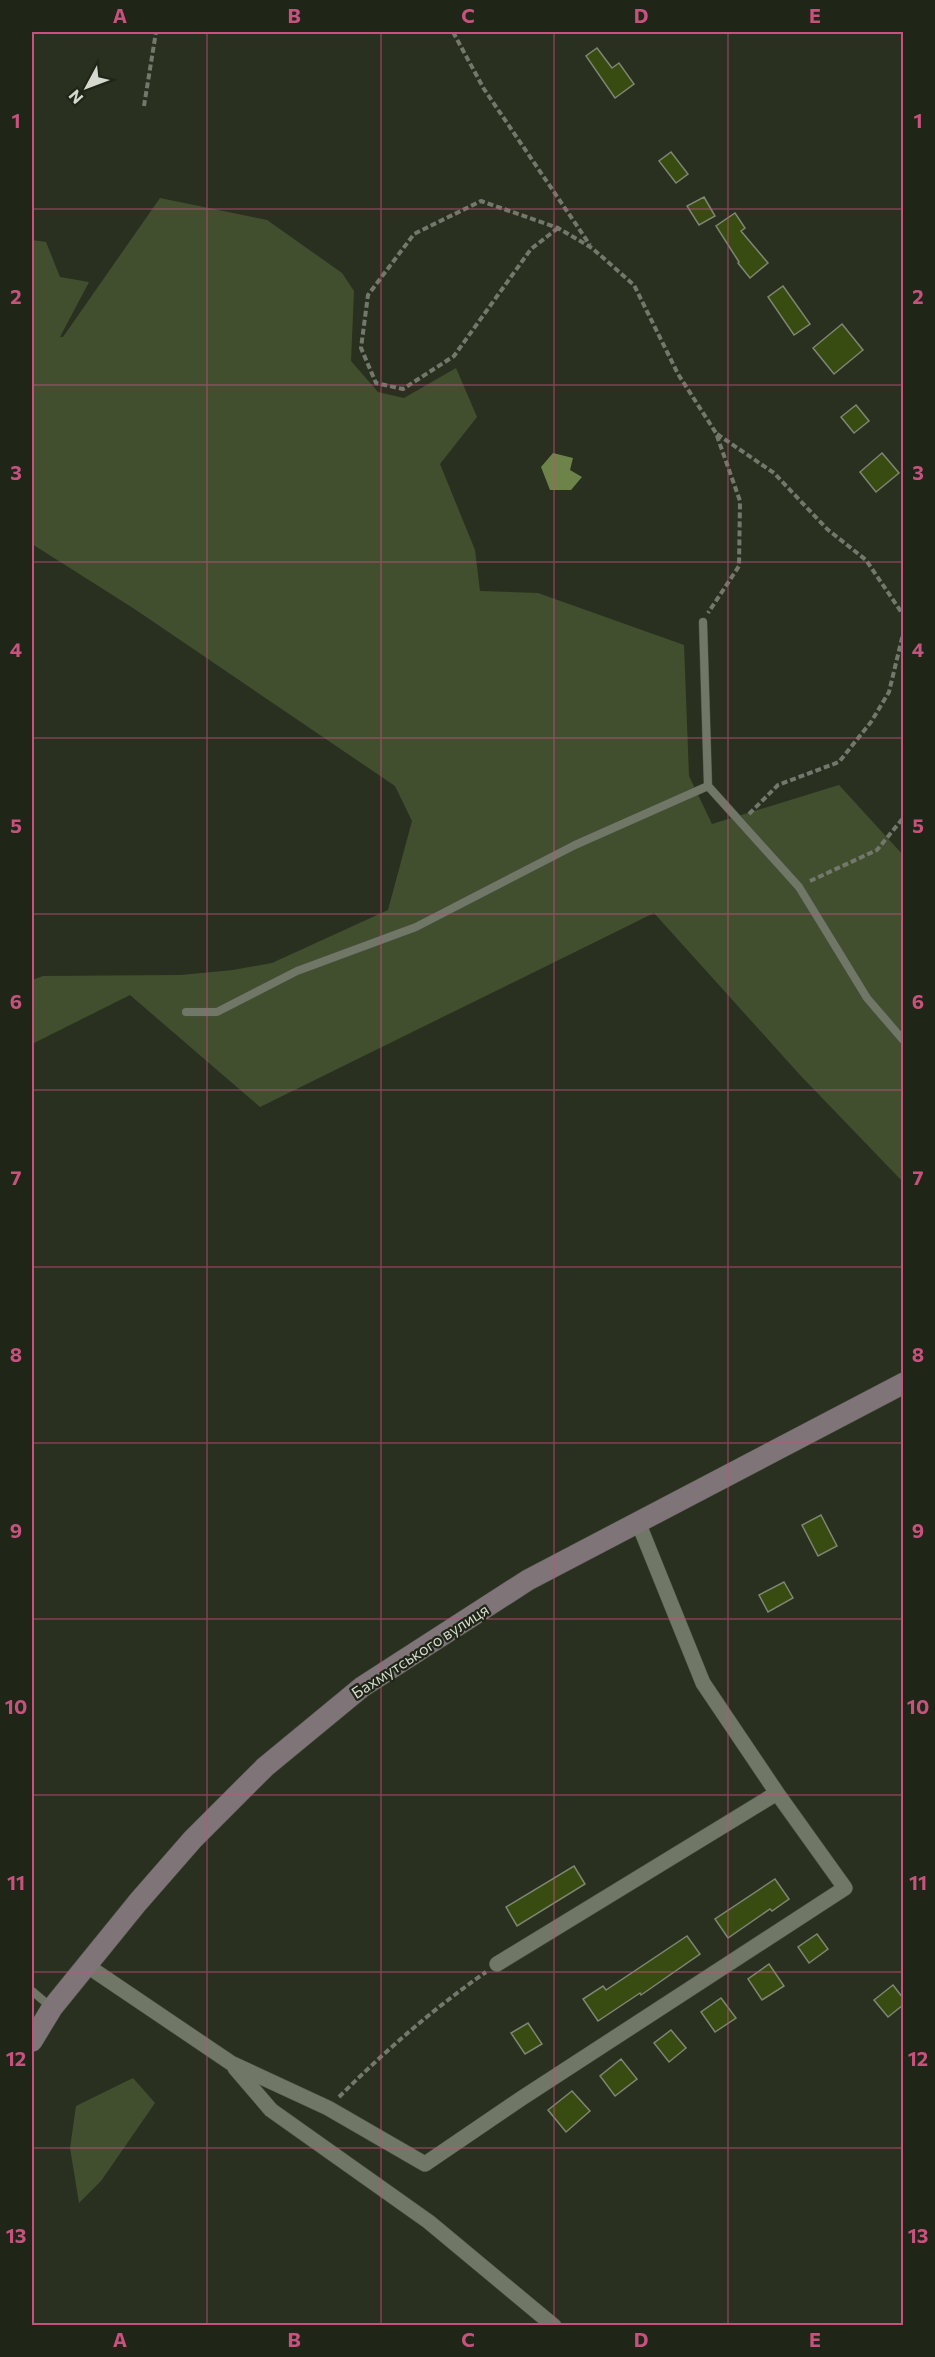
<svg xmlns="http://www.w3.org/2000/svg" width="935" height="2357" font-family="Commissioner,sans-serif">
<style>
.green{fill:#424f2e}
.water{fill:#6d8349}
.building{fill:#384c11;stroke:#7e8573;stroke-width:1.5}
.lines{fill:none;stroke-linecap:round;stroke-linejoin:round}
.service-casing{stroke:#484e40;stroke-width:9}
.minor-casing{stroke:#484e40;stroke-width:16}
.secondary-casing{stroke:#484e40;stroke-width:22}
.path{stroke:#72786b;stroke-width:4;stroke-dasharray:6 3;stroke-linecap:butt}
.service{stroke:#707766;stroke-width:8}
.minor{stroke:#707766;stroke-width:15}
.secondary{stroke:#7f7578;stroke-width:21}
.grid{fill:none;stroke:#c7527e;stroke-width:1.5;stroke-opacity:0.55}
.labels{text-anchor:middle;stroke-width:4.5;stroke-linejoin:round;paint-order:stroke}
.street-label{font-size:16px;fill:#d4d8cf;stroke:#202617}
.neatline{fill:none;stroke:#c7527e;stroke-width:2}
.grid-label{font-size:20px;text-anchor:middle;font-weight:bold;fill:#c7527e}
</style>
<rect width="100%" height="100%" fill="#293020"/>
<path class="green" d="M160,198L267,220L342,273L354,291L351,361L378,392L404,398L456,368L477,417L440,464L475,550L480,591L538,593L684,645L689,776L712,824L839,785L903,855V1182L800,1075L654,913L260,1107L130,995L32,1044V980L43,976L181,975L233,970L272,963L388,910L412,821L395,786L133,608L32,544V240L46,242L60,277L89,282L60,337H63Z
M133,2078L155,2103L101,2181L79,2203L70,2148L76,2106Z"/>
<path class="water" d="M553,453L573,458L570,470L582,477L571,490H550L541,467Z"/>
<path class="building" d="M597,48L612,68L619,63L634,84L615,98L586,56Z
M671,152L688,174L676,183L659,161Z
M704,197L715,216L699,225L687,206Z
M735,213L745,228L741,231L768,263L750,278L738,263L739,262L716,226Z
M783,286L810,324L794,335L768,297Z
M842,324L863,350L834,374L813,348Z
M856,405L869,421L854,433L841,417Z
M882,453L899,473L876,492L860,472Z
M821,1515L837,1546L818,1556L802,1525Z
M784,1582L793,1598L768,1612L759,1595Z
M574,1866L585,1884L517,1926L506,1907Z
M775,1879L789,1899L772,1911L770,1909L728,1938L715,1919Z
M817,1934L828,1949L809,1963L798,1947Z
M687,1936L700,1954L641,1995L640,1993L598,2021L583,1999L603,1986L606,1990Z
M769,1964L784,1986L762,2000L748,1979Z
M893,1985L903,1998V2005L888,2017L874,2000Z
M721,1998L736,2018L715,2032L701,2012Z
M528,2023L542,2044L525,2054L511,2033Z
M671,2030L686,2048L669,2062L654,2043Z
M621,2059L637,2079L615,2096L600,2076Z
M572,2091L590,2111L566,2132L548,2110Z"/>
<g class="lines">
<defs>
<path id="service" d="M703,622L708,786L799,887L867,998L904,1041
M186,1012H217L297,971L416,927L575,845L708,786
M32,1991L51,2007"/>
<path id="minor" d="M497,1964L777,1793
M86,1965L231,2063L328,2108L425,2164L522,2098L845,1888L777,1793L703,1683L638,1522
M235,2068L271,2110L429,2222L554,2326"/>
<path id="secondary" d="M32,2041L52,2008L138,1902L193,1839L265,1767L362,1687L528,1580L904,1383"/>
</defs>
<use href="#service" class="service-casing"/>
<use href="#minor" class="minor-casing"/>
<use href="#secondary" class="secondary-casing"/>
<path class="path" d="M453,32L484,89L590,245
M144,106L156,32
M558,228L531,249L454,356L403,389L376,383L361,348L368,295L414,234L481,201L558,228L592,248L634,285L678,374L716,433L740,501L739,566L708,613
M717,434L774,473L827,529L866,560L904,616
M749,814L778,785L839,762L871,722L889,692L904,630
M810,881L877,850L904,817
M339,2097C385,2051 433,2009 486,1972"/>
<use href="#service" class="service"/>
<use href="#minor" class="minor"/>
<use href="#secondary" class="secondary"/>
</g>
<path class="grid" d="M207,32V2326M381,32V2326M554,32V2326M728,32V2326M32,209H904M32,385H904M32,562H904M32,738H904M32,914H904M32,1090H904M32,1267H904M32,1443H904M32,1619H904M32,1795H904M32,1972H904M32,2148H904"/>
<g class="labels">
<g class="street-label">
<text transform="translate(420 1651) rotate(-33)" y="6">Бахмутського вулиця</text>
</g>
</g>
<rect width="935" height="2357" fill="none" stroke="#202617" stroke-width="66"/>
<g transform="translate(87 87) rotate(229)" stroke="#202617" stroke-width="4.5" paint-order="stroke">
<path d="M0-4.5L10 22L0 15L-10 22Z" fill="#d4d8cf"/>
<text y="-9" font-size="16" font-weight="bold" text-anchor="middle" fill="#d4d8cf">N</text>
</g>
<rect x="33" y="33" width="869" height="2291" class="neatline"/>
<g class="grid-label">
<text x="120" y="23">A</text>
<text x="294" y="23">B</text>
<text x="468" y="23">C</text>
<text x="641" y="23">D</text>
<text x="815" y="23">E</text>
<text x="16" y="128">1</text>
<text x="918" y="128">1</text>
<text x="16" y="304">2</text>
<text x="918" y="304">2</text>
<text x="16" y="480">3</text>
<text x="918" y="480">3</text>
<text x="16" y="657">4</text>
<text x="918" y="657">4</text>
<text x="16" y="833">5</text>
<text x="918" y="833">5</text>
<text x="16" y="1009">6</text>
<text x="918" y="1009">6</text>
<text x="16" y="1185">7</text>
<text x="918" y="1185">7</text>
<text x="16" y="1362">8</text>
<text x="918" y="1362">8</text>
<text x="16" y="1538">9</text>
<text x="918" y="1538">9</text>
<text x="16" y="1714">10</text>
<text x="918" y="1714">10</text>
<text x="16" y="1890">11</text>
<text x="918" y="1890">11</text>
<text x="16" y="2066">12</text>
<text x="918" y="2066">12</text>
<text x="16" y="2243">13</text>
<text x="918" y="2243">13</text>
<text x="120" y="2347">A</text>
<text x="294" y="2347">B</text>
<text x="468" y="2347">C</text>
<text x="641" y="2347">D</text>
<text x="815" y="2347">E</text>
</g>
</svg>
